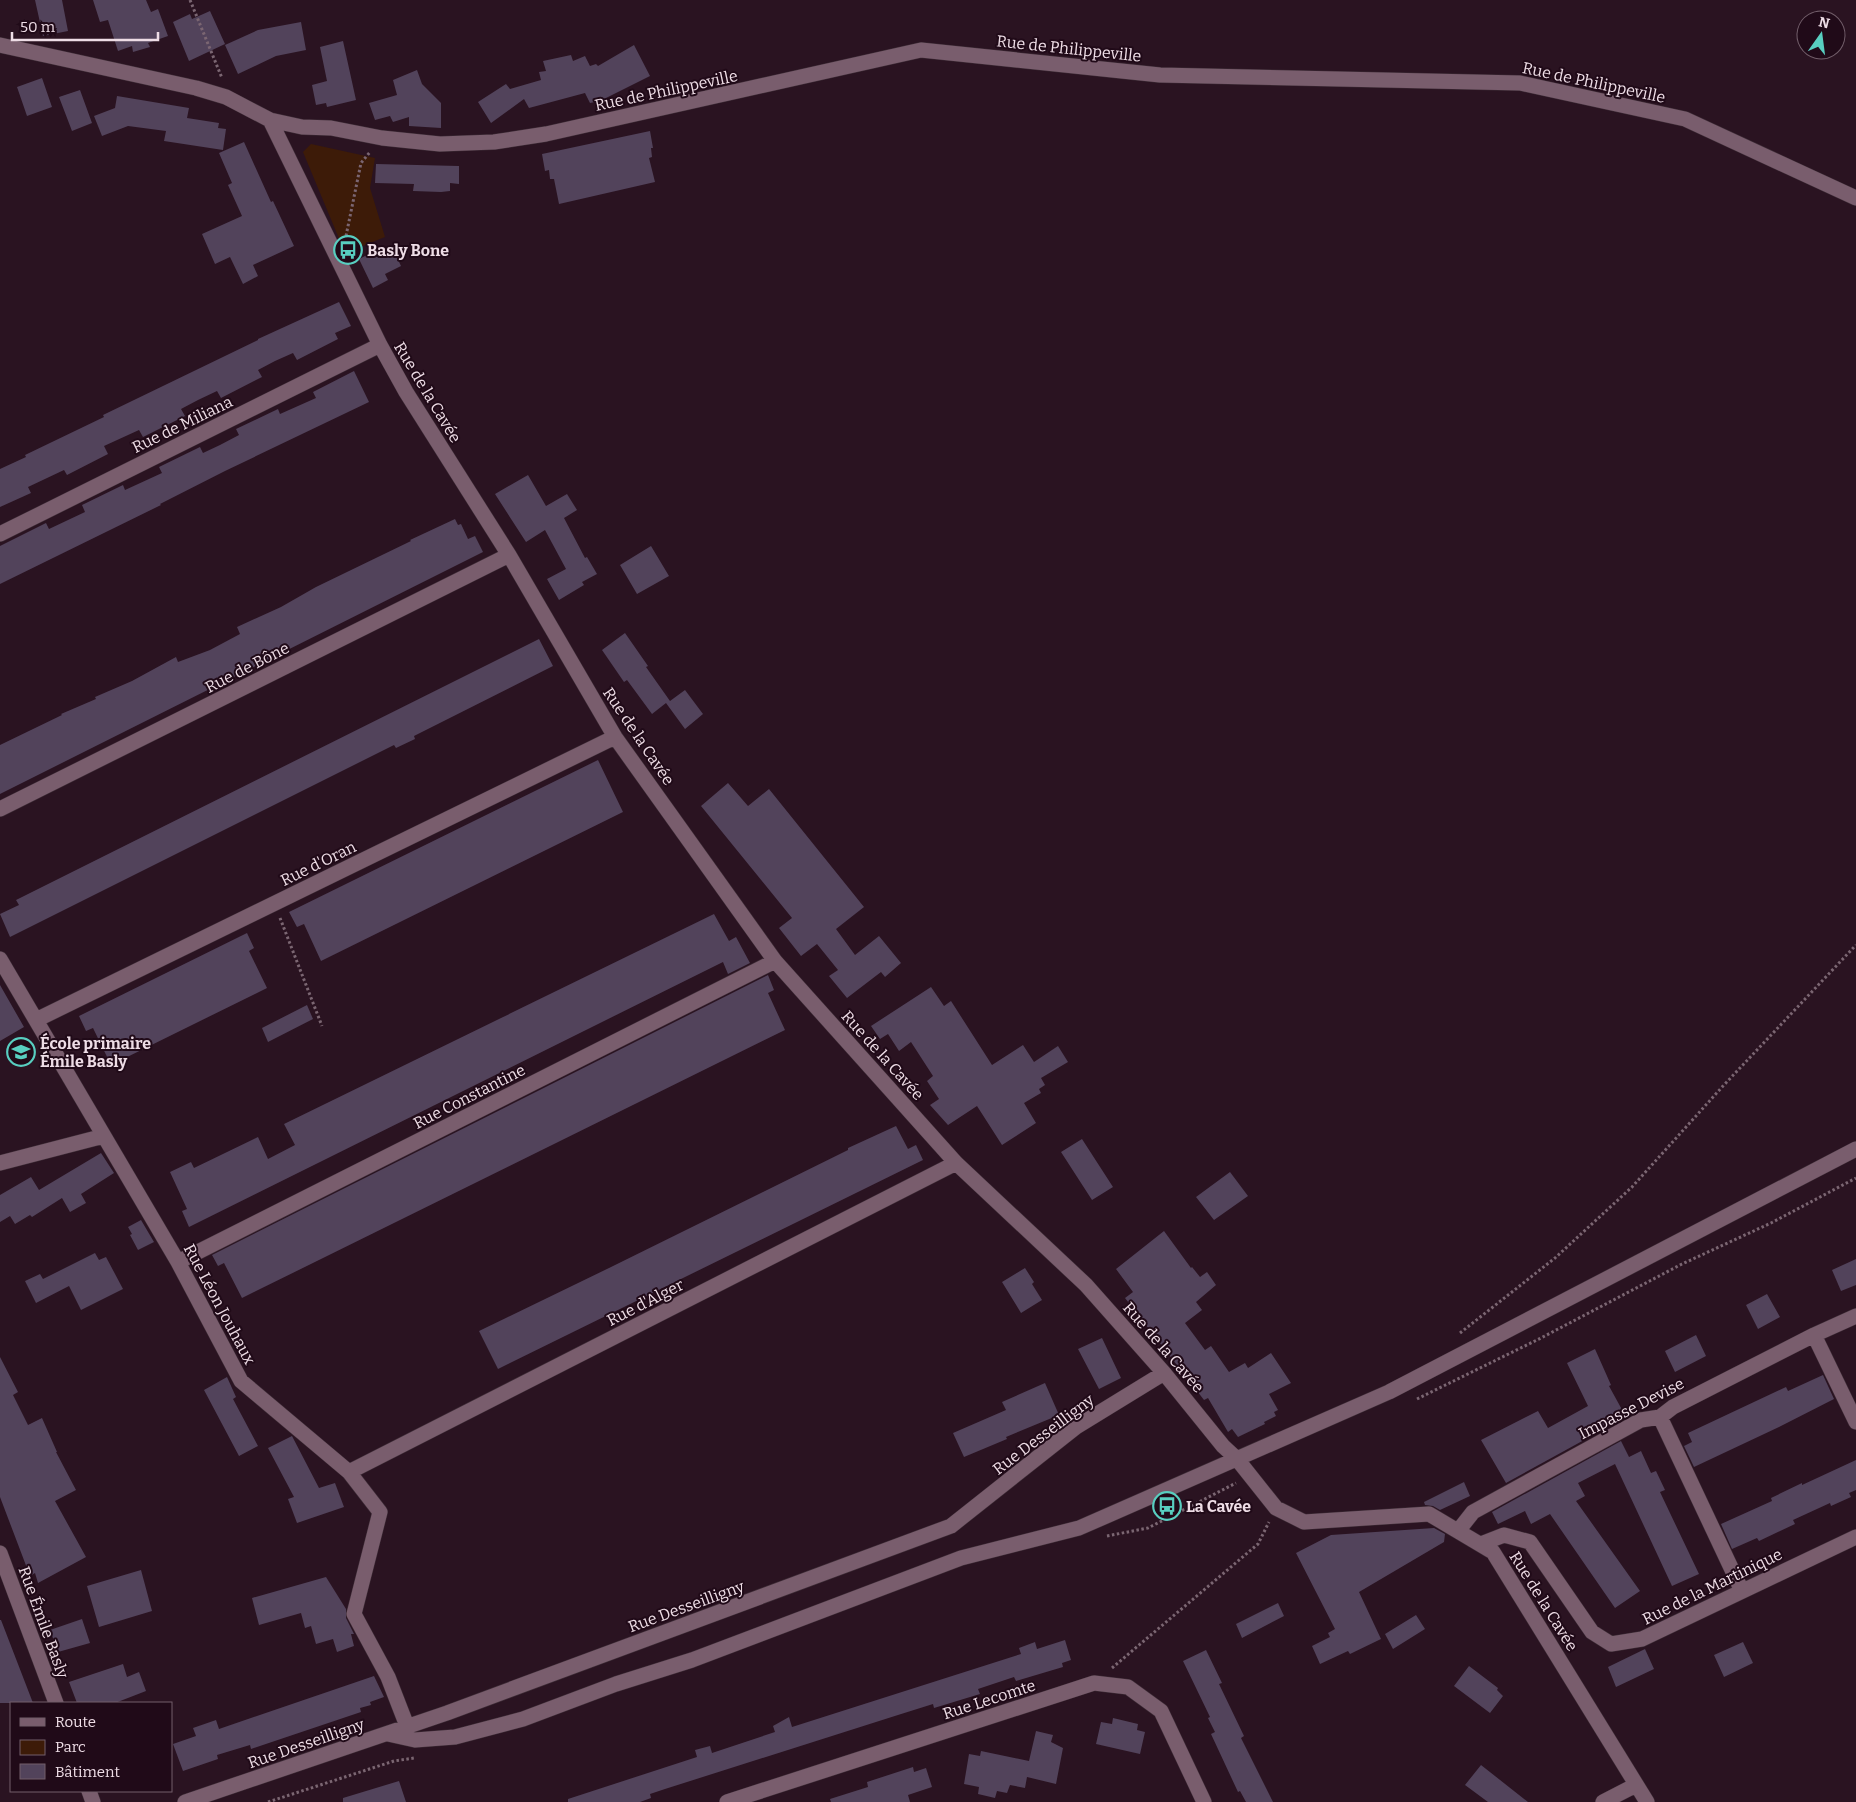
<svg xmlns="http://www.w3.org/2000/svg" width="1856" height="1802" font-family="Bitter,serif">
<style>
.green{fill:#3d1b08}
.building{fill:#52435b}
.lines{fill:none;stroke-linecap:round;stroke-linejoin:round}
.minor-casing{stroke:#3e2d37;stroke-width:16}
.path{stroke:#7b6672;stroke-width:3;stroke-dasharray:2.5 2.5;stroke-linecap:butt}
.minor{stroke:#795d6d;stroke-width:15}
.labels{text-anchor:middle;stroke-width:4;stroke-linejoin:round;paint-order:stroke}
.street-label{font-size:16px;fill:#eedde6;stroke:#200a18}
.poi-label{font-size:16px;font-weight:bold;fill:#eedde6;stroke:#200a18;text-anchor:start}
</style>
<rect width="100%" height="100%" fill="#2a1321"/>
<path class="green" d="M311,144L375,158L370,188L385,237L345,253L303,152Z"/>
<path class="building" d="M35,0H62L68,31L43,36Z
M93,0H146L151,12L158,9L168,36L148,43L150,47L133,52L132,46L118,51L108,20L100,22Z
M210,11L225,44L189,61L173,22L190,14L192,19Z
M301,22L306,50L276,56L238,74L225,45L258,30Z
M343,41L356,100L327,107L326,103L316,105L312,85L327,81L320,47Z
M634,45L650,76L600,101L590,103L585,93L529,108L524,99L491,123L478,102L506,84L510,89L541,80L539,72L546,71L543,61L571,55L573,61L585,56L590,66L596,64L598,66Z
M417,70L422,84L441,103V128L409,126V117L393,122L390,116L375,120L369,103L397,95L393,80Z
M42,78L52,107L27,116L17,87Z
M80,90L92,123L72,131L59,97Z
M117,96L189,108L187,118L219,123L218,128L226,129L223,150L164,141L166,131L128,126L102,136L94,116L115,108Z
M650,131L653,148H651L652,157L649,158L655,182L559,204L554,179H550L549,170L545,171L542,154Z
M244,142L271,202L273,201L294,246L253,265L258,276L243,284L230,257L215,264L202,234L242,216L228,185L232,183L219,153Z
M376,164L459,166V184L450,183V191L441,192L413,191L414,184L375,183Z
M375,251L378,258L394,251L401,266L385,274L388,280L373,288L359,259Z
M339,302L351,326L335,333L338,339L297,360L293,353L275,361L258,370L262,377L221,398L217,391L198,400L181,409L185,416L143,437L139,430L104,446L108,454L67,475L64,470L28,487L31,493L0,507V469L26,457L25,455L104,417L103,415L258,340V339Z
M354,371L369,402L225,471L160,504L161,505L0,584V546L46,523L49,529L85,512L82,505L123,485L125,490L162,473L159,467L200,447L203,453L220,445L239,435L236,429L278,409L280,414L316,398L313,392Z
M528,475L546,506L567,494L577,510L564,518L585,558L587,557L597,574L582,582L584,585L559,600L547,579L566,569L545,530L526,542L495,494Z
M455,519L458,525L461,524L468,539L475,536L483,552L0,794V745L62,715L61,714L96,699L95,697L132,681L176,657L178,662L210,650L240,634L237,627L281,607L316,587L411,541L410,540Z
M651,546L669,576L637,594L620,565Z
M625,633L648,666L646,667L670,701L685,690L703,714L685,729L666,703L652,714L627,680L624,682L602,650Z
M539,639L553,666L414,736L415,739L396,748L394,745L10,937L0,914L19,905L16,900Z
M598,760L623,812L321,961L304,924L297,927L289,912Z
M728,783L748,806L769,789L864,907L836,929L855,955L879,936L901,963L885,977L881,972L847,998L829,976L838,970L817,944L801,956L779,928L792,918L701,806Z
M714,914L729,941L736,937L750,963L728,974L723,962L189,1227L182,1211L187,1209L170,1172L191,1162L194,1168L258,1137L268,1159L295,1145L284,1124Z
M247,933L254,948L249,951L267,988L111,1065L93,1028L86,1031L79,1016Z
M768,975L774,990L768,993L785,1030L242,1298L224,1263L218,1266L212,1255Z
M0,985L24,1027L0,1041Z
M931,987L944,1006L951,1001L992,1065L1023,1045L1034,1062L1058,1046L1068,1062L1041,1078L1045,1085L1039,1089L1041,1093L1024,1103L1036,1123L1002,1145L977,1106L948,1125L930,1105L939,1099L927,1081L933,1076L911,1042L899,1051L888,1034L880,1039L871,1026Z
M307,1005L313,1019L268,1042L262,1028Z
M896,1126L908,1149L916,1145L923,1160L498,1369L479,1331L609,1268L848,1150V1148Z
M1082,1139L1113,1187L1092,1200L1061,1152Z
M101,1153L114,1173L81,1194L86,1203L70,1212L62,1198L32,1217L30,1215L15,1224L10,1216L0,1222V1195L31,1177L39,1190Z
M1230,1172L1248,1196L1214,1220L1196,1197Z
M141,1220L154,1242L138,1250L130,1235L132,1234L128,1227Z
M1164,1231L1191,1268L1192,1267L1200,1277L1207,1272L1216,1285L1196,1302L1202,1310L1185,1323L1205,1350L1211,1346L1229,1372L1245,1363L1248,1368L1271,1353L1291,1383L1269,1394L1278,1410L1274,1412L1276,1416L1264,1422L1265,1424L1238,1437L1232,1429L1228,1432L1208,1398L1204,1400L1125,1298L1133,1292L1116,1269Z
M95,1253L99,1260L106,1257L123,1289L81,1310L69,1286L36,1303L25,1281L40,1274L43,1279Z
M1856,1259V1285L1841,1291L1832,1270Z
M1025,1268L1034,1282L1032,1284L1042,1300L1021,1313L1002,1282Z
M1767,1294L1780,1317L1758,1329L1746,1305Z
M1696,1335L1706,1356L1675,1372L1665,1351Z
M1102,1338L1121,1378L1099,1389L1078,1349Z
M1595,1349L1611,1385L1609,1386L1626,1417L1506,1483L1481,1440L1538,1411L1548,1428L1588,1406L1567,1363Z
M0,1357L18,1392L13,1395L28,1425L42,1418L57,1452H56L76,1490L55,1501L86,1557L38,1583L35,1573L30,1576L0,1497Z
M1823,1375L1834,1399L1779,1427L1694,1467L1684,1446L1692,1442L1688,1433L1786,1387L1788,1391Z
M227,1377L236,1397L233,1399L258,1446L239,1456L204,1390Z
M1045,1383L1059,1415L1006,1437L1007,1439L964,1457L953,1433L1006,1410L1002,1402Z
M292,1436L319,1488L335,1483L344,1507L297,1523L288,1499L294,1497L268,1448Z
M1621,1441L1629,1457L1641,1451L1651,1473L1656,1471L1665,1490L1660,1492L1699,1574L1672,1586L1615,1464L1578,1483L1585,1496L1576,1501L1640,1591L1615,1608L1550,1514L1531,1524L1525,1511L1498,1524L1492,1512Z
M1856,1460V1490L1849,1493L1851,1497L1831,1506L1830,1503L1793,1520L1795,1524L1759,1541L1757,1538L1732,1549L1721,1524L1772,1501L1771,1498L1802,1483V1485Z
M1464,1482L1470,1496L1440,1510L1433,1506L1425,1505L1424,1502Z
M1434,1528L1445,1534L1444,1542L1359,1592L1381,1639L1350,1654L1348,1651L1320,1664L1312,1646L1330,1637L1328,1633L1335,1629L1296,1553L1331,1535Z
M141,1570L152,1611L99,1627L87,1586Z
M326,1577L346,1609V1618L354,1634H351L354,1646L337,1652L333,1639L316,1644L311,1626L305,1628L301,1613L259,1625L252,1598Z
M1278,1603L1284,1616L1242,1638L1236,1624Z
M1416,1615L1425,1629L1393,1649L1385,1634Z
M82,1619L90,1643L58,1652L50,1630Z
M0,1620H1L33,1703H0Z
M1065,1640L1071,1660L1062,1663L1063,1667L1016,1681L1014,1677L978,1689L980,1694L934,1708L933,1704L898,1715L665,1789L650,1794L651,1798L640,1802H568V1799L697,1757L695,1750L710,1746L712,1753L775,1732L773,1726L789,1717L792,1727L1021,1654L1019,1648L1035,1642L1037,1649Z
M1743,1642L1753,1663L1724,1677L1714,1655Z
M1645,1649L1654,1669L1616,1687L1608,1667Z
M1206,1650L1222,1683L1219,1684L1244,1736L1241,1738L1273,1802H1246L1240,1791L1238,1792L1211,1734L1215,1732L1208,1718L1210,1717L1183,1661Z
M123,1664L127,1677L139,1672L146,1691L115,1703H77L69,1682Z
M1469,1666L1498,1688L1497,1690L1503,1696L1490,1713L1454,1686Z
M374,1676L384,1697L370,1702L371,1705L360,1708L361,1712L251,1749L250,1745L217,1755L218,1759L183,1771L173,1744L196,1736L193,1728L216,1720L219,1729Z
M1113,1718L1138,1724L1137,1730L1145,1732L1140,1754L1096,1744L1101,1722L1112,1724Z
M1036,1731L1053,1735L1051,1742L1063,1748L1056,1784L1027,1777L1025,1788L1010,1785L1007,1793L997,1791L995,1798L978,1794L979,1787L964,1784L969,1754L980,1756L981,1751L1029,1761Z
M1481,1765L1528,1802H1488L1465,1785Z
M913,1767L914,1772L926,1768L932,1787L908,1795L910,1802H831L830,1799L868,1787L867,1782Z
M399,1781L406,1802H343V1798Z"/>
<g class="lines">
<defs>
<path id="minor" d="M0,45L196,88L226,97L270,120L302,127L331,128L382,138L440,144L494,142L546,134L921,50L1160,75L1520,83L1685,119L1856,198
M270,120L380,345L406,392L509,555L615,737L775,961L956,1163L1086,1285L1164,1373L1223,1446L1237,1459L1276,1508L1304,1522L1429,1514L1493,1552L1647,1802
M0,534L380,345
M0,809L509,555
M0,959L178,1262L241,1381L349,1472L380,1512L354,1614L388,1677L407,1726
M36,1020L615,737
M0,1163L104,1136
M178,1262L775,961
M1814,1335L1856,1422
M1660,1417L1742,1591
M349,1472L956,1163
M1458,1531L1473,1512L1641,1420L1660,1417L1673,1407L1814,1335L1856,1316
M1481,1544L1504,1535L1530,1542L1592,1632L1611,1644L1642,1639L1856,1537
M0,1553L56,1703
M388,1734L415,1740L455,1737L523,1719L616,1684L692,1660L961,1558L1079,1528L1389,1392L1856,1149
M89,1791L93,1802
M185,1802L447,1713L951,1526L1076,1427L1164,1373
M727,1802L1094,1683L1128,1687L1161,1711L1204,1802
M1603,1802L1636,1785"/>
</defs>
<use href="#minor" class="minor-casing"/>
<path class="path" d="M190,0L222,78
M346,236L361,163L370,152
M280,918L322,1026
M1460,1333L1555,1258L1632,1187L1723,1086L1856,945
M1417,1399L1541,1338L1682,1264L1771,1223L1856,1178
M1107,1536L1148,1528L1236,1483
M1112,1668L1258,1544L1269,1522
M268,1802L394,1761L414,1758"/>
<use href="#minor" class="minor"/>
</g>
<defs>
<symbol id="bus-ring" viewBox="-11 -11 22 22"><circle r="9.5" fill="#200a18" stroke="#58cec0" stroke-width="1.5"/><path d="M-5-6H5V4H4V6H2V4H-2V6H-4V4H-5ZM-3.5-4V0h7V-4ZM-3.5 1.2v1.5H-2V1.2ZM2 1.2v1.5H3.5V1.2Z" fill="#58cec0"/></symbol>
<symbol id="school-ring" viewBox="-11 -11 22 22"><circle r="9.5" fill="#200a18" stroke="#58cec0" stroke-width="1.5"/><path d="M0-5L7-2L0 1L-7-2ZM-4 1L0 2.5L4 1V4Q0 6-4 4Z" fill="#58cec0"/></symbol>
</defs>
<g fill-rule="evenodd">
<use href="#bus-ring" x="332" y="234" width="32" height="32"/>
<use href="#school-ring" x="5" y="1036" width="32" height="32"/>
<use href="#bus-ring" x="1151" y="1490" width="32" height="32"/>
</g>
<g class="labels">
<g class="street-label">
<text transform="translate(1069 48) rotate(6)" y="6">Rue de Philippeville</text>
<text transform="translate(1594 82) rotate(12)" y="6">Rue de Philippeville</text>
<text transform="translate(666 90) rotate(-12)" y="6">Rue de Philippeville</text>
<text transform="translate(428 392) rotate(59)" y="6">Rue de la Cavée</text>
<text transform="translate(182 424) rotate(-26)" y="6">Rue de Miliana</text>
<text transform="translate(247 667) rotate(-27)" y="6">Rue de Bône</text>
<text transform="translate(639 736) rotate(56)" y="6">Rue de la Cavée</text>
<text transform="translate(318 863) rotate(-26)" y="6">Rue d'Oran</text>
<text transform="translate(883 1055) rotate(48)" y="6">Rue de la Cavée</text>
<text transform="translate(469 1096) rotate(-27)" y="6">Rue Constantine</text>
<text transform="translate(645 1302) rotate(-27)" y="6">Rue d'Alger</text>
<text transform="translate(220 1304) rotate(62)" y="6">Rue Léon Jouhaux</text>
<text transform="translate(1164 1347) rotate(49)" y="6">Rue de la Cavée</text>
<text transform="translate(1631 1408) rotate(-27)" y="6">Impasse Devise</text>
<text transform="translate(1043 1434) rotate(-37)" y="6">Rue Desseilligny</text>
<text transform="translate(1712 1586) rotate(-26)" y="6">Rue de la Martinique</text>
<text transform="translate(1544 1601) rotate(58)" y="6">Rue de la Cavée</text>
<text transform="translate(686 1606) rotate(-20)" y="6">Rue Desseilligny</text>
<text transform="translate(44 1622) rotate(70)" y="6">Rue Émile Basly</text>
<text transform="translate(989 1699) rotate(-18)" y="6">Rue Lecomte</text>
<text transform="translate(306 1743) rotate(-19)" y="6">Rue Desseilligny</text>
</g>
<g class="poi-label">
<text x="367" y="256">Basly Bone</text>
<text x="40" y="1049">École primaire<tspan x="40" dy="18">Émile Basly</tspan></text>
<text x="1186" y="1512">La Cavée</text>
</g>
</g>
<rect x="10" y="1702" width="162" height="90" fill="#200a18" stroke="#725e6a"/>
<rect x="20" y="1718" width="25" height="8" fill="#795d6d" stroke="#725e6a"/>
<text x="55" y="1727" font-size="15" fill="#eedde6">Route</text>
<rect x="20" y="1740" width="25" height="15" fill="#3d1b08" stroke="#725e6a"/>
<text x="55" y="1752" font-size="15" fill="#eedde6">Parc</text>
<rect x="20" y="1764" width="25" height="15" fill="#52435b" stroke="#725e6a"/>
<text x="55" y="1777" font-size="15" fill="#eedde6">Bâtiment</text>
<g transform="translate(1821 35) rotate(14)"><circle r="24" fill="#200a18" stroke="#725e6a"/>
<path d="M0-4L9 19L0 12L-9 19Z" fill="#58cec0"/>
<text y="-8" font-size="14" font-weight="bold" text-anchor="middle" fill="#eedde6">N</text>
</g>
<path d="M12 32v8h146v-8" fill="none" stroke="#eedde6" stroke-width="2.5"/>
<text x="20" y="32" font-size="15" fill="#eedde6" stroke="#200a18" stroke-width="4" paint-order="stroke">50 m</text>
</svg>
